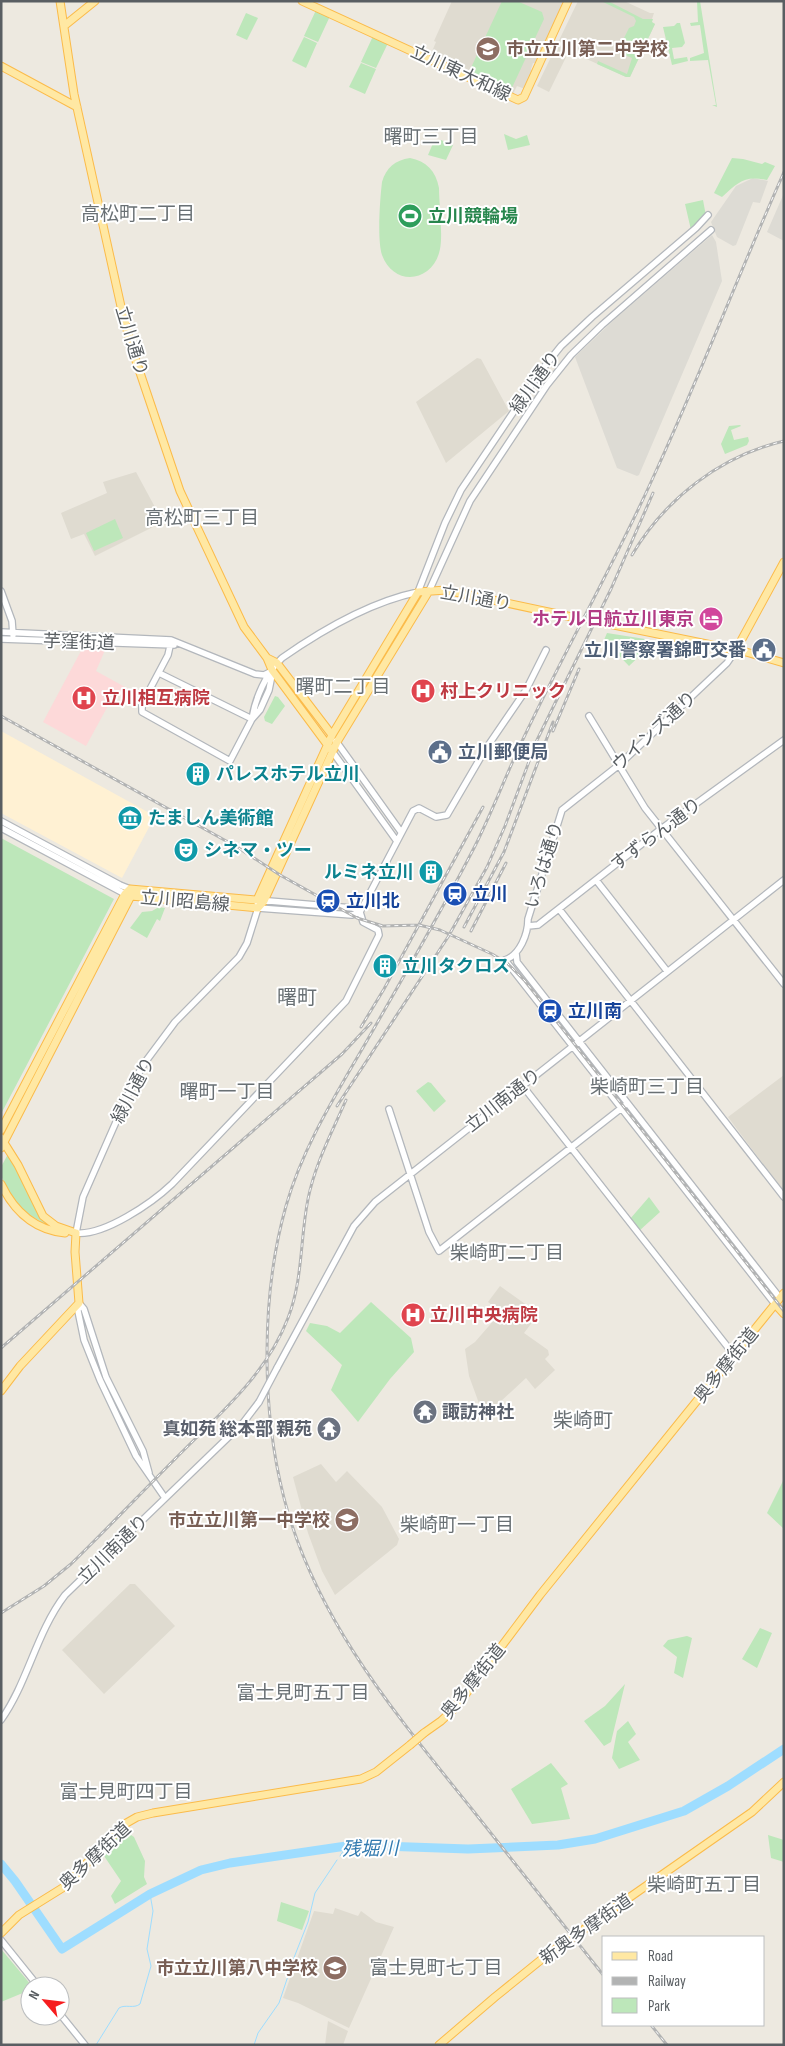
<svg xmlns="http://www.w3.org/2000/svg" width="785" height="2046" font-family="'Sofia Sans Condensed','Noto Sans JP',sans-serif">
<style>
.commercial{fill:#fff1d3}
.industrial{fill:#dddbd4}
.education{fill:#dfdbd0}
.medical{fill:#fdd9d9}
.green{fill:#bde7ba}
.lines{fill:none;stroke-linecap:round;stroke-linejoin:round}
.stream{stroke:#9eddff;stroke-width:1}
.river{stroke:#9eddff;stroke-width:9}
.major-tunnel{stroke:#c8c6c0;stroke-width:7;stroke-dasharray:7 3.5;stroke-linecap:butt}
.minor-casing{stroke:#b3b7bc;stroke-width:8}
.major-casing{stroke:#fbbb4a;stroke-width:9}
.minor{stroke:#fff;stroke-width:5.5}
.major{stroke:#ffe8a3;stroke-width:7}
.rail-casing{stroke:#b2b3b3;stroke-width:3}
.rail{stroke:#fff;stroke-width:1;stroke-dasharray:4;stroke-linecap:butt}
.minor-bridge-casing{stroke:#b3b7bc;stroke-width:8;stroke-linecap:butt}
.major-bridge-casing{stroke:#fbbb4a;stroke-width:9;stroke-linecap:butt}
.minor-bridge{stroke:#fff;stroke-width:5.5}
.major-bridge{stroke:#ffe8a3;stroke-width:7}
.labels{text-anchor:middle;stroke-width:4;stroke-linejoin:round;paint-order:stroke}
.education-label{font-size:18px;font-weight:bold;fill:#785e54;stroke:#fff;text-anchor:end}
.street-label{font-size:18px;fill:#595e62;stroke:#fff}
.leisure-label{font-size:18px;font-weight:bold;fill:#27864d;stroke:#fff;text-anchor:start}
.hotel-label{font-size:18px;font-weight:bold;fill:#b23c85;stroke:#fff;text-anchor:end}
.service-label{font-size:18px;font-weight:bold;fill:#4e5e75;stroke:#fff;text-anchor:end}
.health-label{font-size:18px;font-weight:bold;fill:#be3a42;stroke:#fff;text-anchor:start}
.culture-label{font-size:18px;font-weight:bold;fill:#0d838f;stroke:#fff;text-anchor:start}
.transit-label{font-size:18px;font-weight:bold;fill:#164399;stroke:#fff;text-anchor:start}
.worship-label{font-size:18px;font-weight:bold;fill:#5b616d;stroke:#fff;text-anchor:start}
.neighbourhood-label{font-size:19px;fill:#697074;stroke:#fff}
.water-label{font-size:19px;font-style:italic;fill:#327aaf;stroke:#fff}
.quarter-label{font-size:20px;fill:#697074;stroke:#fff}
</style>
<rect width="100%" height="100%" fill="#ede9e0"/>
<path class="commercial" d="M1,731L155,816L122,878L1,813Z"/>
<path class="industrial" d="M753,178L768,181L760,203L753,202L736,245L733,246L717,237L711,222L736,186Z
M784,193V241L767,232Z
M712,235L716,242L722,281L639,475L637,476L617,468L575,357L615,319Z"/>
<path class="education" d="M452,1H565L536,63H533L531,69L532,71L525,89L517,86L513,94L464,70L430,56L436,42L434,41Z
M578,1H624L650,13H654L651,22L655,24L630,77H626L569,51L549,92L537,86Z
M477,358L481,359L509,411L446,463L416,402Z
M136,472L163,522L95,556L84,534L71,539L61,513L107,493L103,482Z
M784,1075V1192L728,1117Z
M500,1286L535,1311L537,1316L524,1333L548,1350L549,1355L545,1359L555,1370L535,1389L526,1378L484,1417L469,1376L465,1349L475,1342L501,1312L488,1302Z
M321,1464L336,1482L347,1471L382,1507L399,1539L397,1545L335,1595L322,1571L308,1533L293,1477Z
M130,1584H135L175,1626L104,1694L62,1650Z
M335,1908L358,1916L361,1911L376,1922L394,1927L349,2028L298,2003L283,1998L314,1911L333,1914Z
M328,2021L348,2031L343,2045H325Z"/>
<path class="medical" d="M82,649L105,650L96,671L134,692H142L136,704L115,693L86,746L43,722Z"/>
<path class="green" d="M502,1H517L542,12L544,19L510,92L469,72Z
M601,1H608L643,19H653L652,22L655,24L630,77H626L597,64L598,61L627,74L632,58L617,52L629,28L634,26L636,21L634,17Z
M697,1H700L717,107L712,105H716L708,60L690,61V58L704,53L700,25L691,26L690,23L698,22Z
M317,8L331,14L318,42L304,36Z
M246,13L258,18L247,40L236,35Z
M677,23H680L685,43L682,47L672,48L674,59L687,57L688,61L672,65L663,27L674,26Z
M374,34L389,41L376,68L361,62Z
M304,37L317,43L306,68L292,61Z
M361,63L376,69L365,94L349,87Z
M504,134L516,139L527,135L530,145L508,150Z
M441,140L453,145L446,160L428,155L434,141L439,143Z
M410,158C426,161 436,171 439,188C439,203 443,235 440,249C434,282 394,288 382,255C377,240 380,199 382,182C386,168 395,160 410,158Z
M732,158L743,159L762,164L765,162L775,166L767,180C745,175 738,182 722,197L714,193Z
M703,200L706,216L691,230L685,204Z
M740,425L741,426L731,430L734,440L748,437L749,441L747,445L725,454L721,444L729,426Z
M115,519L123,538L94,551L86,533Z
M607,633L645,639L644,646L647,649L629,666L604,640Z
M275,696L278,697L285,706L272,724L265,721L264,717Z
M1,838L114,899L1,1114Z
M159,907L165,908L160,921L157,919L147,938L130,928L142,912L152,911Z
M428,1082L431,1083L446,1101L434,1112L416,1091Z
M8,1154L44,1221L54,1229L26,1213L12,1197L1,1176V1167Z
M649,1197L660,1212L639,1231L630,1219Z
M371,1302L411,1338L414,1352L390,1379L358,1422L331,1390L342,1365L306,1331L310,1323L327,1326L340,1333Z
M784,1479V1529L767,1513Z
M760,1628L772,1633L757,1668L742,1659Z
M687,1636L692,1638L683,1678L674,1673L677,1657L663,1646L668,1640Z
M625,1684L611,1742L604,1746L584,1721L605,1706Z
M628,1721L636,1734L628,1742L640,1760L619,1769L612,1758L617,1731Z
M551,1763L568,1784L561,1788L570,1819L532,1824L511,1789Z
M131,1835L134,1837L145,1861L144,1877L147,1884L115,1904L111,1896L121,1881L102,1853L116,1838Z
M768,1835L784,1840V1862L771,1858Z
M281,1902L309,1911L302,1930L277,1921Z
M1,1949L32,1986H30V1990L1,2002Z"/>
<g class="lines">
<path class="stream" d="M340,1856L346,1847
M96,2045L119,2008C125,2004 134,2009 140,2004L151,1966L147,1949L153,1911L150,1894
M254,2045L258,2033L279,2003L295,1955L308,1922L315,1893L337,1860"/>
<path class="river" d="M1,1864L15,1881L62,1949L150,1894L201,1870L230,1863L353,1845L468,1849L558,1845L595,1839L684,1811L728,1786L784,1749"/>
<path class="major-tunnel" d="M572,617L604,623"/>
<defs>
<path id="minor" d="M1,591L12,621L13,635
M429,591L470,501L547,385L571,355L602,325L711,230
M1,632L171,640L255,674L264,675L270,672
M1,639L174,645
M170,646L168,655L142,704V712L230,761L252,719L260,710L269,690L272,675
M159,673L252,719
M589,716L645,808L784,984
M252,719C255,699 266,673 282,658C322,630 370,602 418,592L445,523L461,490L541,371L561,346L592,317L696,228L708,215
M336,741L401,832
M332,751L396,840
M1,821L120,885L130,889V891
M1,828L127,895
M596,880L667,971
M257,900L353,908L360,912L363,922L378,930L379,935L346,1001L172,1184C152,1203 104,1236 76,1233L83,1197L134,1081L146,1061L175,1022L239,957L247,943L258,908Z
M258,908L352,915L360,912L413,811L419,808L436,817L447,815L485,750L526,690L546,650
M559,909L784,1197
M528,926L538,925L661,829L784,740
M516,953L517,962L780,1298
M505,960L775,1304
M505,960C520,955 528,934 528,919L562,810L619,765L727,663L736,650
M522,1085L734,1355
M389,1109L429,1232L439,1251L624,1106
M79,1303L78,1311L84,1340L100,1380L136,1456L165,1498
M79,1303L84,1309L106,1377L143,1451L149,1473
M277,1368L354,1226L375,1202L784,880
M1,1720C28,1682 36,1633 65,1595L243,1423L259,1402
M1,1940L38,1986
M60,2014L85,2045"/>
<path id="major" d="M60,1L74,94L122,311L133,352L180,491L244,627L267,658L272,670L332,751
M302,1L518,100L524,97L568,1
M64,26L95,1
M1,66L77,107
M604,623L746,652L784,663
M736,650L784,562
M267,658L277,663L332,735
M1,1130L125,894L130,889L257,900L332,735L418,592L446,590L572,617
M1,1138L18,1165L43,1216L56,1226L76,1233
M1,1148L131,896L258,908L264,901L337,742L429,591
M1,1184C14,1211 35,1230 65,1233
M775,1304L784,1314
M1,1391L20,1366L79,1303L75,1252L76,1233
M424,1733L441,1721L456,1707L540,1595L784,1293
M1,1933L19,1915L64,1887L123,1825L137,1817L153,1813L361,1779L376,1772L410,1745
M439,2045L495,1997L547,1955L752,1812L784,1782"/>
</defs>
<use href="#minor" class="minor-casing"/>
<use href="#major" class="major-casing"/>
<use href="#minor" class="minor"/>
<use href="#major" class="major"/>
<defs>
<path id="rail" d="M632,555C665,499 720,456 784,441
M1,716L237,847L280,875L357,918L383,926L419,925L440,930L492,954L507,963L525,981L784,1311
M553,731L579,669
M464,927L504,852L553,722
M471,931L506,863
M361,1027L384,989L483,807
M337,1106L448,937L487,867L505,826L537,740L611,589L653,493
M1,1348L342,1054L371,1023
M1,1613L44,1586L71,1564C106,1530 140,1494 175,1459C217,1416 266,1376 288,1318C303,1280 300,1239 308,1199C315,1164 332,1132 346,1100
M604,1976C559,1920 516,1864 471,1808C395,1713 315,1619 284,1498C261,1409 261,1294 286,1206C302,1150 332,1101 361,1051C400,983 439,916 475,846C493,810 507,772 525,735C567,646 616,561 656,471C701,373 740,271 784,172
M651,2025L667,2045"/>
</defs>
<use href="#rail" class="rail-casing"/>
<use href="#rail" class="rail"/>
<defs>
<path id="minor-bridge" d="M259,1402L277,1368"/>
<path id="major-bridge" d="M410,1745L424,1733"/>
</defs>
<use href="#minor-bridge" class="minor-bridge-casing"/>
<use href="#major-bridge" class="major-bridge-casing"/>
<use href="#minor-bridge" class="minor-bridge"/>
<use href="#major-bridge" class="major-bridge"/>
</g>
<defs>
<symbol id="school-disc" viewBox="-11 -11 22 22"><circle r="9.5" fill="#8d6e63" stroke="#fff"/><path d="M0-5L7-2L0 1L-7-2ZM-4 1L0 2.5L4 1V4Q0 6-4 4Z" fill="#fff"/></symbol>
<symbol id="stadium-disc" viewBox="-11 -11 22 22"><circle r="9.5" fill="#2e9e5b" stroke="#fff"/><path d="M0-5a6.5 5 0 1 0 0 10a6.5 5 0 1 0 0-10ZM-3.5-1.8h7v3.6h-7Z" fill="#fff"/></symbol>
<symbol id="hotel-disc" viewBox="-11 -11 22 22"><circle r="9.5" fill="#d1479c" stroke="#fff"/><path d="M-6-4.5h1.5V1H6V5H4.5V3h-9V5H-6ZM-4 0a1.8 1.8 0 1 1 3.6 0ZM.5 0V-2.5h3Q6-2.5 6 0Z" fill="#fff"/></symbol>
<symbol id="civic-disc" viewBox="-11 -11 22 22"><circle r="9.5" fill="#5c6f8a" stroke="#fff"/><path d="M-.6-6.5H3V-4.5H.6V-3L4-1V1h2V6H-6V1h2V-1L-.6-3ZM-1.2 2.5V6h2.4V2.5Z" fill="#fff"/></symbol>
<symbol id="hospital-disc" viewBox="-11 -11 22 22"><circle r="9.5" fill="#e0444e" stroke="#fff"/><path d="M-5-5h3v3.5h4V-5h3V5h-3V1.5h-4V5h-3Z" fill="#fff"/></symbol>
<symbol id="building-disc" viewBox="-11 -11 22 22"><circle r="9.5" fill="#0f9aa8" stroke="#fff"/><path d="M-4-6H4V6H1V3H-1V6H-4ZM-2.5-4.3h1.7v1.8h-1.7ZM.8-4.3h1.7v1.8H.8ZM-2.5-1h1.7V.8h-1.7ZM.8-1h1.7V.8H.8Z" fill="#fff"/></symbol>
<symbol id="museum-disc" viewBox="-11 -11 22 22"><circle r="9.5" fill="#0f9aa8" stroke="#fff"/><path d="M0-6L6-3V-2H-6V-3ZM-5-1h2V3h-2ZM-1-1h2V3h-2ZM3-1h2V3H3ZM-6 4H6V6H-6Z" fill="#fff"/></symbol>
<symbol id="theatre-disc" viewBox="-11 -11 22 22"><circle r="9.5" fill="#0f9aa8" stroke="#fff"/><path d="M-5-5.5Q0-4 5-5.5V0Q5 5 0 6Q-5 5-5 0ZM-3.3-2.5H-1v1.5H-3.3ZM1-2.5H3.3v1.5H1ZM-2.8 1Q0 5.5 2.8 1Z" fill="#fff"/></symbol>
<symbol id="station-disc" viewBox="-11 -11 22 22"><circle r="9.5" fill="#1a4fb4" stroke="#fff"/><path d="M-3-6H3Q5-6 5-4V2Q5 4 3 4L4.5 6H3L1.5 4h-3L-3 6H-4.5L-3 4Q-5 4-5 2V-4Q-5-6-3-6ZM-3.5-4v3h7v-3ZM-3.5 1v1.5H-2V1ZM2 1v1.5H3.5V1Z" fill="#fff"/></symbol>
<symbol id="temple-disc" viewBox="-11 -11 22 22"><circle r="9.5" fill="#6b7280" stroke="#fff"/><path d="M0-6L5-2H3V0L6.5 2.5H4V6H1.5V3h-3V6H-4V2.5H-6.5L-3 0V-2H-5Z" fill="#fff"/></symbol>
</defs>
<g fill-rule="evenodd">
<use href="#school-disc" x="474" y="35" width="28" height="28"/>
<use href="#stadium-disc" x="396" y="202" width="28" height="28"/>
<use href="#hotel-disc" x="697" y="605" width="28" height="28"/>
<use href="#civic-disc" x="750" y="636" width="28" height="28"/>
<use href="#hospital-disc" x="409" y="677" width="28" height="28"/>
<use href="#hospital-disc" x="70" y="684" width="28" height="28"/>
<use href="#civic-disc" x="426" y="738" width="28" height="28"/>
<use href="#building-disc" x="184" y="760" width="28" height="28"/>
<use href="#museum-disc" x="116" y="804" width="28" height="28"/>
<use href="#theatre-disc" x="172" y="836" width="28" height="28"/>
<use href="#building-disc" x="417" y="858" width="28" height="28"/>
<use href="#station-disc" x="441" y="880" width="28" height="28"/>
<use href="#station-disc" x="314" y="887" width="28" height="28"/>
<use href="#building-disc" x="371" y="952" width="28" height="28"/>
<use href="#station-disc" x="536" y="997" width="28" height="28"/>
<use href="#hospital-disc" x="399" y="1301" width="28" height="28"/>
<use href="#temple-disc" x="411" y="1398" width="28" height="28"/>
<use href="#temple-disc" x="315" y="1415" width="28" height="28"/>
<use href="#school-disc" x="333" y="1506" width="28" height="28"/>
<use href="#school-disc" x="321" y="1954" width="28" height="28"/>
</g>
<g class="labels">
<g class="education-label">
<text x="506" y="55" text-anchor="start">市立立川第二中学校</text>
<text x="330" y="1526">市立立川第一中学校</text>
<text x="318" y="1974">市立立川第八中学校</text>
</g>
<g class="street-label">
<text transform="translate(461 73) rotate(25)" y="6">立川東大和線</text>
<text transform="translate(132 341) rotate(73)" y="6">立川通り</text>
<text transform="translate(535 382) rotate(-54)" y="6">緑川通り</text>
<text transform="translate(476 598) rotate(10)" y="6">立川通り</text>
<text transform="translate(79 642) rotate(2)" y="6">芋窪街道</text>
<text transform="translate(654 731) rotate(-43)" y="6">ウインズ通り</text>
<text transform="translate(656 834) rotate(-37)" y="6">すずらん通り</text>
<text transform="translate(544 865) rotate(-73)" y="6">いろは通り</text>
<text transform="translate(185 901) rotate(5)" y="6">立川昭島線</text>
<text transform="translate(133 1090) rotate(-62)" y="6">緑川通り</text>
<text transform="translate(503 1100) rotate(-38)" y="6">立川南通り</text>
<text transform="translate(726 1365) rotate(-51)" y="6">奥多摩街道</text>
<text transform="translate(113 1549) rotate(-44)" y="6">立川南通り</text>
<text transform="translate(473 1681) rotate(-51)" y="6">奥多摩街道</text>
<text transform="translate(95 1856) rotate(-43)" y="6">奥多摩街道</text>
<text transform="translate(586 1929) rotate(-35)" y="6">新奥多摩街道</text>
</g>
<g class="leisure-label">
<text x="428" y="222">立川競輪場</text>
</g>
<g class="hotel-label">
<text x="694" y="625">ホテル日航立川東京</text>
</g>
<g class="service-label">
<text x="746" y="656">立川警察署錦町交番</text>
<text x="458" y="758" text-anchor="start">立川郵便局</text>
</g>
<g class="health-label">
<text x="440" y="697">村上クリニック</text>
<text x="102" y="704">立川相互病院</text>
<text x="430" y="1321">立川中央病院</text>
</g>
<g class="culture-label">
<text x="216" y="780">パレスホテル立川</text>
<text x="148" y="824">たましん美術館</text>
<text x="204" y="856">シネマ・ツー</text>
<text x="414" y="878" text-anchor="end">ルミネ立川</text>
<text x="402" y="972">立川タクロス</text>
</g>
<g class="transit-label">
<text x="472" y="900">立川</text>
<text x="346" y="907">立川北</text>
<text x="568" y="1017">立川南</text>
</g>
<g class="worship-label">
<text x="442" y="1418">諏訪神社</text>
<text x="312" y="1435" text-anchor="end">真如苑 総本部 親苑</text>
</g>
<g class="neighbourhood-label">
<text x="431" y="143">曙町三丁目</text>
<text x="138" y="220">高松町二丁目</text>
<text x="202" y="524">高松町三丁目</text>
<text x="343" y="693">曙町二丁目</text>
<text x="647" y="1093">柴崎町三丁目</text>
<text x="227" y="1098">曙町一丁目</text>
<text x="507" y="1259">柴崎町二丁目</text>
<text x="457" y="1531">柴崎町一丁目</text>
<text x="303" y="1699">富士見町五丁目</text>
<text x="126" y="1798">富士見町四丁目</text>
<text x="704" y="1891">柴崎町五丁目</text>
<text x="436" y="1974">富士見町七丁目</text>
</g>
<g class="water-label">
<text transform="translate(370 1848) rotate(-1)" y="7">残堀川</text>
</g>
<g class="quarter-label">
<text x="297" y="1004">曙町</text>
<text x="583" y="1427">柴崎町</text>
</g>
</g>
<rect width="785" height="2046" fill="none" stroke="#595e62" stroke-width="5"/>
<rect x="602" y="1936" width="162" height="90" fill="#ffffff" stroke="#bdbfc0"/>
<rect x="612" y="1952" width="25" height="8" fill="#ffe8a3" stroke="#bdbfc0"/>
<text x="648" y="1961" font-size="15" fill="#595e62">Road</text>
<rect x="612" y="1977" width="25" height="8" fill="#b2b3b3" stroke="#bdbfc0"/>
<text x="648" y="1986" font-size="15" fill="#595e62">Railway</text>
<rect x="612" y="1998" width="25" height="15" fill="#bde7ba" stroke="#bdbfc0"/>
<text x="648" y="2011" font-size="15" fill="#595e62">Park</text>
<g transform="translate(45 2001) rotate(298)"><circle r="24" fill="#ffffff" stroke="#bdbfc0"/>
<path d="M0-4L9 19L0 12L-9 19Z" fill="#f61d1f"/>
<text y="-8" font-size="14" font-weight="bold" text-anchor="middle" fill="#595e62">N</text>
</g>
</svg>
